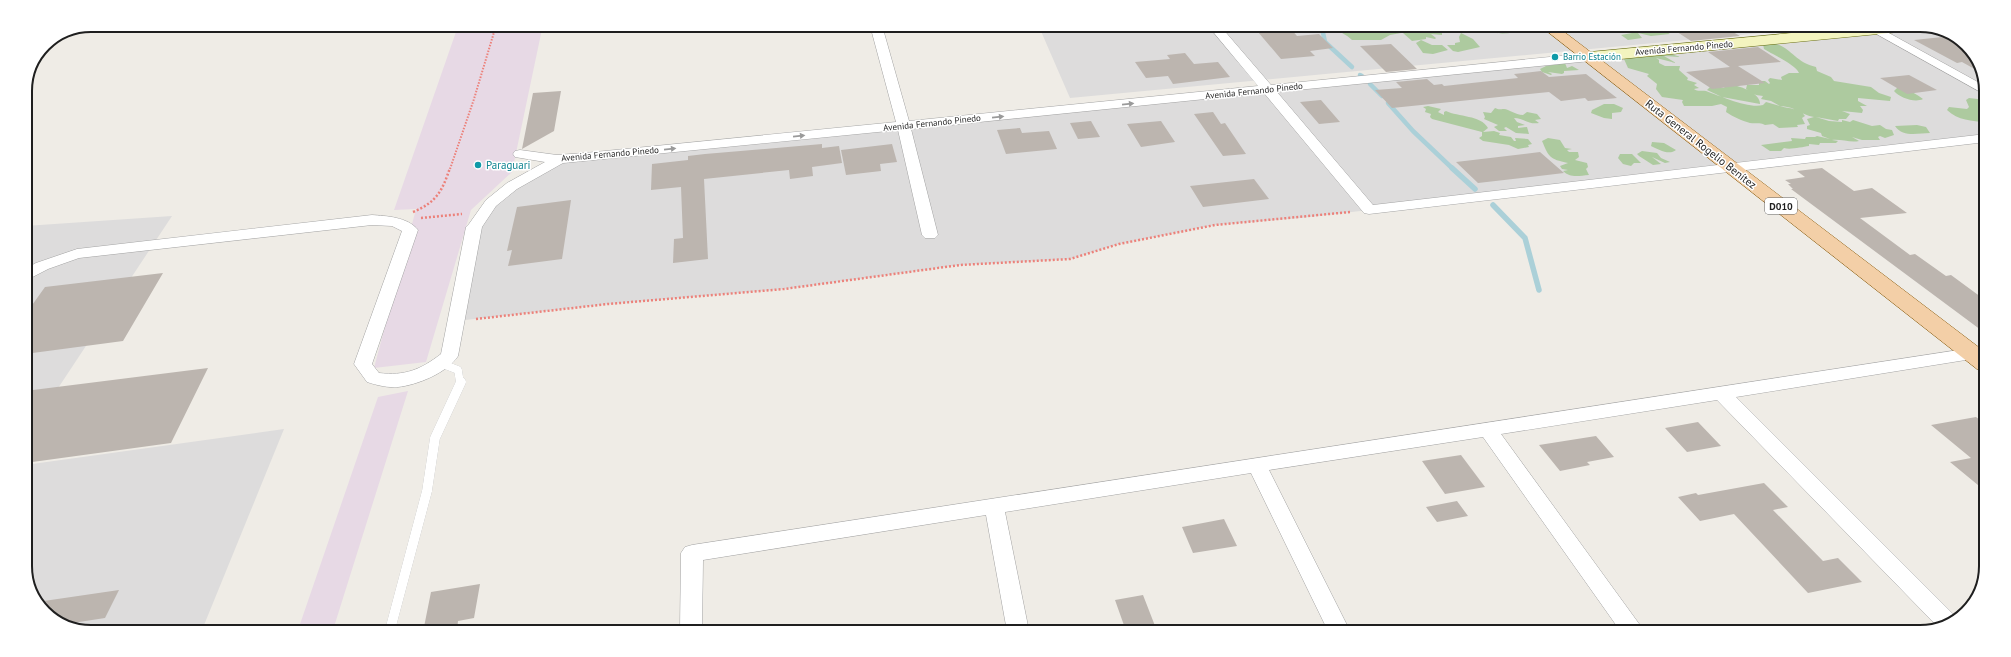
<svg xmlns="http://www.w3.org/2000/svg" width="2011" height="657" font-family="'PT Sans',sans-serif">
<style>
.residential{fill:#dddcdc}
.industrial{fill:#e7d9e5}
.forest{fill:#adca9f}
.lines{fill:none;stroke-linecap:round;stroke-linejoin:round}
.stream-far1{stroke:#abd0d8;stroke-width:4.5}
.stream{stroke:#abd0d8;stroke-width:5.5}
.building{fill:#bcb5af}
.lane-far1-casing{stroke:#a3a3a3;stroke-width:8}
.lane-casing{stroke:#a3a3a3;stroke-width:10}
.street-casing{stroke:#a3a3a3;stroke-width:1}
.secondary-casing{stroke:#666c10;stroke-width:1}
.primary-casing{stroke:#8b5d0f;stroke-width:1}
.path-far1{stroke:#ec817a;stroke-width:2;stroke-dasharray:1.5 1.5;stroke-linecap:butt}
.path{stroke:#ec817a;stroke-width:2.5;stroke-dasharray:2 2;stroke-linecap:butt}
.lane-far1{stroke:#fff;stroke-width:8}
.lane{stroke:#fff;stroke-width:10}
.street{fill:#fff;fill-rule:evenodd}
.secondary{fill:#f3f4bf;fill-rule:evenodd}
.primary{fill:#f3cfa7;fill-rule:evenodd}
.oneway{fill:#9a9a9a}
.culture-dot{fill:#0f9aa8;stroke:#fff;stroke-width:1.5}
.labels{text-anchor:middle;stroke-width:3;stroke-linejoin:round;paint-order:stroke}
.far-street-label{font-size:9px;fill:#1f1f1f;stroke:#fff}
.far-culture-label{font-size:9px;fill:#0d838f;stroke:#fff;text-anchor:start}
.shield{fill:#fff;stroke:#626262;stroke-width:1}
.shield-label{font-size:10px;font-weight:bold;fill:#1f1f1f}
.street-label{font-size:11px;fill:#1f1f1f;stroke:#fff}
.culture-label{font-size:11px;fill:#0d838f;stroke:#fff;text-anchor:start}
.rim{fill:none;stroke:#1f1f1f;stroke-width:2}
</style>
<rect width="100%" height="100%" fill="#efece6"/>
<path class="residential" d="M1825,27L1070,98L1040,29Z
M1909,27H1937L1970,48L1986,87V138L1300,218L1215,225L1119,244L1070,259L960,265L784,289L608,304L456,321L474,227L491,203L557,159Z
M172,216L25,438V226Z
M284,429L202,630H74L39,606L25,570V465Z"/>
<path class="industrial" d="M457,29H542L512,172L471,210L426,362L374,368L416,209L394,210Z
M408,391L333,630H298L378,397Z"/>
<path class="forest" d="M1315,28H1400L1401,33L1390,35L1381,40H1352C1340,29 1331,29 1315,28Z
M1405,28H1436L1442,31V35L1431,34L1436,38L1435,39L1426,37V39L1412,41L1403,33L1408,31Z
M1487,28H1529L1522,30L1524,31L1522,32C1510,32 1496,37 1487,28Z
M1624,28H1635L1637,30L1644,28H1664L1661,29L1670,34L1651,36L1638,33L1642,38L1628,40L1621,35L1632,33Z
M1461,33L1473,39L1480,47L1458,52L1453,51L1447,45H1455V43L1460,42L1459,37Z
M1421,40L1432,45H1442L1448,50L1433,54L1423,53L1416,43Z
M1763,44C1767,44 1772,43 1776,44C1791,48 1796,63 1816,67L1817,71L1831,77L1834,81L1871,87L1879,93L1891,97L1890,101L1858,98V101L1867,106H1860L1863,110L1862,113L1842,111L1850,114L1846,119H1839L1838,121L1816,117L1829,121L1842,122V120L1850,122L1853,120L1872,126L1880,125L1886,129L1892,130L1894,135L1885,138L1880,136L1878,137L1880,140H1862L1852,137L1859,141C1851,143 1841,139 1832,140L1838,141L1836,143H1820L1819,145L1809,144V146C1802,147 1790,150 1784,148L1781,151H1770L1761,145L1792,141L1791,138L1805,139L1806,137H1815L1817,136L1830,139L1822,136L1821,133L1807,129V126L1810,125L1807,119L1814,117C1801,115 1797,107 1780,106C1789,109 1800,108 1805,116L1802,118L1805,124L1797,125L1798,127L1779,128L1773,124L1765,125C1759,122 1756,124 1750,123C1742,121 1732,116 1726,112L1727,107L1721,104L1712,106H1684L1682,102L1683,100L1662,97L1656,89L1657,84L1647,76L1649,74L1628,68L1624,59C1635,55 1670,51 1680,57L1664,56L1676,63L1656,58L1659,60V63L1665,66H1680L1679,70L1688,78L1687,80L1697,83L1694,85L1699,88L1694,89C1698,92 1702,90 1706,91C1720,96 1749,109 1763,105L1766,102L1780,106L1771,101L1761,99L1763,96L1756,95L1746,89L1747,85H1759V81H1765L1769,84L1770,83L1768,80L1770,78L1782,80L1781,77L1789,73H1799C1796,65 1772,54 1764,49Z
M1565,63L1567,68L1572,66L1579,70L1564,71V73L1562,74L1548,72L1552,74L1551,75L1542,72L1540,69L1546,66Z
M1726,84C1738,85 1760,92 1760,104L1722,97L1707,90L1710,87L1724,88Z
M1897,88C1906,87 1918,95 1923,99C1915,103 1900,98 1894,91Z
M1969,98L1986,100V123C1972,120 1958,121 1947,110L1949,107L1967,109L1969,107L1966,100Z
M1604,104H1614L1623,108L1621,112L1612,113V119L1604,118L1591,113L1592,110Z
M1428,106L1441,109L1438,112L1444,115V112L1446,111C1458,117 1481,115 1488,128L1483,132L1494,131L1500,133L1499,135L1511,137L1514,141H1516L1515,138L1528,139L1532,144L1528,145L1529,147L1518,149L1509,145L1483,141L1479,138L1482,136V132L1432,119L1430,117L1431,114L1425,112L1426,109L1423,107Z
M1495,108C1499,110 1500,109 1504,109C1509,109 1515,115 1523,115L1527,112L1537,114L1541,119L1535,120L1539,123C1529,125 1523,118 1514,118L1517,122L1525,125L1518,126V128L1527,127L1529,134L1516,133L1506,127L1504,128L1507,131H1499L1494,127L1498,125L1484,119L1485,117L1483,112L1491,113Z
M1917,125L1926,127L1930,133C1919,133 1903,138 1895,126Z
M1548,138L1560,140L1565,148L1572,149L1567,150L1569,152H1578L1579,157L1575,160L1587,163L1588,167L1586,169L1589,175C1578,176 1570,178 1563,171L1568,170L1562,169L1560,166L1568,163C1549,159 1549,157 1542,141Z
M1652,142L1664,143L1676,150C1669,156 1658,149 1651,146Z
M1642,151L1657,153L1661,158L1670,162L1665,163L1652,157L1661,164L1653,165L1639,156L1637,154Z
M1620,154H1632L1641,163H1634L1631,166L1623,164L1618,158Z"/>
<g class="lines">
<path class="stream-far1" d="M1322,28L1325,42L1352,67
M1360,75L1362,76
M1370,84L1382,96
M1388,103L1413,131L1453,169"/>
<path class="stream" d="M1452,168L1475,189
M1493,205L1525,238L1539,290"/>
</g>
<path class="building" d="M1268,28H1290L1297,36L1319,34L1333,48L1310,51L1315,56L1281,59L1258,32L1271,31Z
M1671,28H1726L1740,36L1691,41Z
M1952,36L1970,48L1980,72L1962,62L1957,63L1914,40Z
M1391,44L1417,69L1386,72L1360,46Z
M1758,47L1781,62L1738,66L1765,83L1712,89L1686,72L1730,67L1708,52Z
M1185,53L1194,64L1218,62L1230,77L1173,84L1168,76L1146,78L1135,62L1170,59L1167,55Z
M1541,71L1549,77L1586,74L1617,98L1588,101L1585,98L1561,101L1549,92L1392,108L1375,90L1402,88L1396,82L1427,79L1434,85L1442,84L1444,86L1518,78L1514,74Z
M1909,75L1937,90L1907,94L1880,78Z
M561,91L554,131L522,149L533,93Z
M1321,100L1340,122L1319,124L1300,102Z
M1213,112L1221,124L1225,123L1246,154L1223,156L1194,114Z
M1091,121L1100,137L1078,139L1070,123Z
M1161,121L1175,142L1141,147L1127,124Z
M1020,128L1022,133L1049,131L1057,149L1006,154L997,130Z
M822,144V148L839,146L842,163L812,167L813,176L790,179L789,170L704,179L708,259L673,263L674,239L683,238L681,187L651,190L652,164L688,160V156L705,154Z
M892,144L897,162L880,164L881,171L846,175L841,150Z
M1540,152L1564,173L1478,183L1456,162Z
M1822,168L1854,191L1872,188L1907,213L1860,218L1910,255L1915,254L1946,276L1951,275L1985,300V333L1791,189H1793L1788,184H1791L1785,180L1805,177L1797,171Z
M1254,179L1269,199L1203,207L1190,186Z
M571,200L562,259L508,266L512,250L507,251L517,207Z
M163,273L123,341L25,354V315L45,287Z
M208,368L171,443L25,463V391Z
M1976,417L1984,423V490L1950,462L1971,458L1931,425Z
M1698,422L1721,446L1687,452L1665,428Z
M1596,436L1614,457L1587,462L1590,465L1560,471L1539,445Z
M1461,455L1485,487L1445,494L1422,461Z
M1764,483L1788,507L1773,510L1823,561L1838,558L1862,582L1808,593L1734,514L1700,521L1678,497L1696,493L1698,495Z
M1457,501L1468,516L1437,522L1426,507Z
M1224,519L1237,546L1193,553L1182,527Z
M480,584L474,618L458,621L457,630H429L430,626L424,627L431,592Z
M119,590L105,618L66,624L39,606L37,602Z
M1143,595L1157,631H1126L1115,600Z"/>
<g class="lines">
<defs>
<path id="lane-far1" d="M440,363L458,370L460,383"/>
<path id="lane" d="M390,630L427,491L435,438L461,382"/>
<path id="street" d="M1864,27H1878L1985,86L1986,95Z
M1210,28H1222L1271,85L1590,53L1596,57L1590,61L1277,92L1373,205L1986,134V142L1369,214L1364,213L1264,93L911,129L938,235L935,238H925L922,235L898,130L563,163L517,189L496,206L482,227L458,356C447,373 417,385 398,387C388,388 376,385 367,382L354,364L402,231L392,226L372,225L79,258L48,269L25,281V269L36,263L77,249L372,215C386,216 408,217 418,230L372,364L379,373C405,376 420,370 441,354L466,227L469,224L486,200L507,183L545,162L515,157L513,154L515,151L520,150L557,155L585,153L896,122L871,29H883L909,121L1258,86Z
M1972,348L1978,350L1981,354L1978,358L1736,397L1958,619L1937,626L1717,400L1501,434L1645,632H1621L1483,437L1269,470L1350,631H1328L1251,473L1005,512L1029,631H1007L986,515L703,560L702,630H680L681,553L685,547L692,545Z"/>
<path id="secondary" d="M1856,27H1916L1914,30L1909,31L1590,62L1584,60L1582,57L1584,54L1590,52Z"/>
<path id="primary" d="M1543,28H1559L1985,352V372L1977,369Z"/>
</defs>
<use href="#lane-far1" class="lane-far1-casing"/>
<use href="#lane" class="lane-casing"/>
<use href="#street" class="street-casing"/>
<use href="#secondary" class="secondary-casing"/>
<use href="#primary" class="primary-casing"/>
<path class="path-far1" d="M450,169L474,99L495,29"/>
<path class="path" d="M413,212C437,202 442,191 450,168
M421,218L462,214
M476,319L608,304L784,289L960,265L1070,259L1119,244L1215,225L1350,212"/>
<use href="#lane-far1" class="lane-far1"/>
<use href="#lane" class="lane"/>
<use href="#street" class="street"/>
<use href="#secondary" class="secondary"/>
<use href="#primary" class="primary"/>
</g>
<defs><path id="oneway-solid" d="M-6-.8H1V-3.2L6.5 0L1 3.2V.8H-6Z"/></defs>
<g class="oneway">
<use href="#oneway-solid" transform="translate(1128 104) rotate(-6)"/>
<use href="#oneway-solid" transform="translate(998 117) rotate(-6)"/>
<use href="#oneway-solid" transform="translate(799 136) rotate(-6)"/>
<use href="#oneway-solid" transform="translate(670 149) rotate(-6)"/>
</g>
<g class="culture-dot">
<circle cx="1555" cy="57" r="4"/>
<circle cx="478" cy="165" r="4"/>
</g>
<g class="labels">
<g class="far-street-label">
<text transform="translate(1684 48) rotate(-5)" y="3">Avenida Fernando Pinedo</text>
<text transform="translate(1254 91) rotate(-6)" y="3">Avenida Fernando Pinedo</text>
<text transform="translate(932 123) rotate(-6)" y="3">Avenida Fernando Pinedo</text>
<text transform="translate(610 154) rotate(-5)" y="3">Avenida Fernando Pinedo</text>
</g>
<g class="far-culture-label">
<text x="1563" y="60">Barrio Estación</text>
</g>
<rect class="shield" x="1765" y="198" width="32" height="16" rx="3"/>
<g class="shield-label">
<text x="1781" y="210">D010</text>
</g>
<g class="street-label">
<text transform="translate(1701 144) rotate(38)" y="4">Ruta General Rogelio Benítez</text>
</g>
<g class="culture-label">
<text x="486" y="169">Paraguari</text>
</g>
</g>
<path d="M0 0H2011V657H0ZM91 32H1920A59 59 0 0 1 1979 91V566A59 59 0 0 1 1920 625H91A59 59 0 0 1 32 566V91A59 59 0 0 1 91 32Z" fill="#fff" fill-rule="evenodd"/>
<path class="rim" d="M91 32H1920A59 59 0 0 1 1979 91V566A59 59 0 0 1 1920 625H91A59 59 0 0 1 32 566V91A59 59 0 0 1 91 32Z"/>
</svg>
